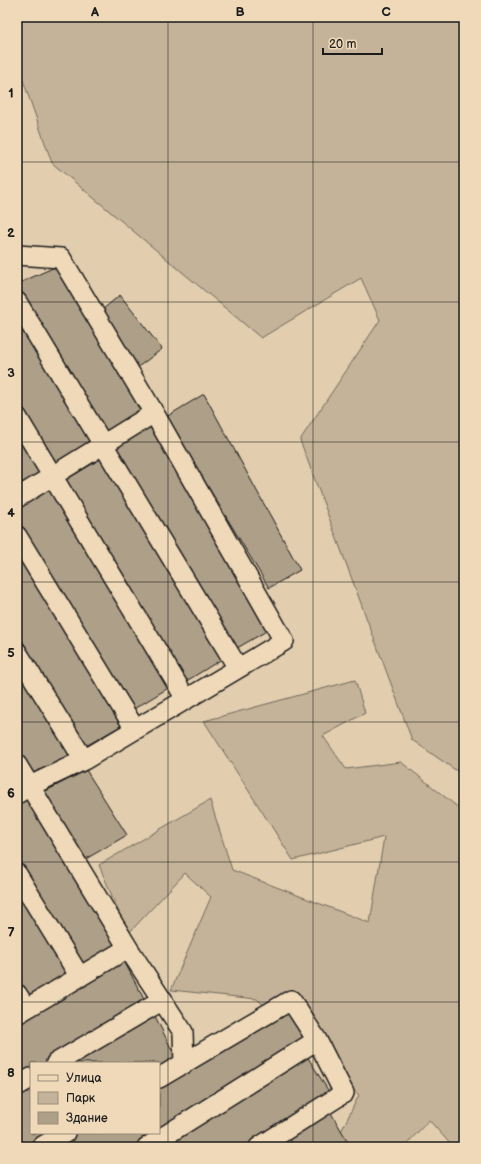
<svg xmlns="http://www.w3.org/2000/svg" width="481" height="1164" font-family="'Balsamiq Sans',sans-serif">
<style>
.green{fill:#c5b399;stroke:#70685a}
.building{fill:#ae9f88;stroke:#1c1c1c}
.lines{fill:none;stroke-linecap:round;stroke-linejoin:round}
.minor-casing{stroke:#1c1c1c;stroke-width:22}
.minor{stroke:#efd9b8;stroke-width:19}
.grid{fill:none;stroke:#1c1c1c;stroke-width:1;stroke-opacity:0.55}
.neatline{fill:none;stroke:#1c1c1c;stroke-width:1.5}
.grid-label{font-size:13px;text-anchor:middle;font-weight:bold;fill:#1c1c1c}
</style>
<rect width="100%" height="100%" fill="#e2ceaf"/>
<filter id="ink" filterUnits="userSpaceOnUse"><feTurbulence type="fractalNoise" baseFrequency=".025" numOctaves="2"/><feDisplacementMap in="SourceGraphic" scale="8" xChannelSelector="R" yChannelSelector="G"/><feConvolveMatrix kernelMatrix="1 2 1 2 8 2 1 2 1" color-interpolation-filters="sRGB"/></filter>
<g filter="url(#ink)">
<path class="green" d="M17,17H464V776L412,740L300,440L380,320L361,278L261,338L52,163L17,63Z
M355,680L365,713L323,736L346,769L401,762L464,812V1147H453L429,1120L404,1147H338L335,1144L359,1095L257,999L171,990L211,897L185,873L128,934L99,865L210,800L232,870L370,923L384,837L293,860L204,721Z"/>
<path class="building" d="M55,267L147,412L108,435L17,284Z
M120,295L162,349L138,367L102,310Z
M17,313L94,444L57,466L17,401Z
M204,394L300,570L269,588L166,417Z
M150,427L270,629L232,651L112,450Z
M17,432L43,476L17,491Z
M102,458L222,659L185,682L64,481Z
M49,486L170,687L132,710L17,518V505Z
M17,546L124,724L86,746L17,632Z
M17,665L70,755L33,777L17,751Z
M86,770L127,835L84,860L44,792Z
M30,793L122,944L78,969L17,867V800Z
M17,885L72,975L29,1000L17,981Z
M123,959L147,1005L48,1063H31V1073L17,1081V1023Z
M286,1010L308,1040L159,1133V1085Z
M154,1014L177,1060L159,1070V1063H72Z
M307,1056L331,1095L249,1147H161Z
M31,1087V1133H53L30,1147H17V1096Z
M331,1113L351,1147H294L287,1136Z
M77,1133H158L136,1147H53Z"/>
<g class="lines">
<defs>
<path id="minor" d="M17,255L61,258L154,413L17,498
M17,302L238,668
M17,417L186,699
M17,536L135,729
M17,652L84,760
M17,765L128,948L17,1014
M17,794L30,786L84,760L284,641L154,413
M17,874L80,977
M128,948L183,1032L184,1064
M17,994L26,1008
M56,1063L163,1000
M159,1078L291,1000L317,1040L344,1093L259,1147
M17,1086L31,1078
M41,1147L65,1133
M147,1147L317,1040"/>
</defs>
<use href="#minor" class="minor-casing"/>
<use href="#minor" class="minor"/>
</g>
</g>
<path class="grid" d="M168,17V1147M313,17V1147M17,162H464M17,302H464M17,442H464M17,582H464M17,722H464M17,862H464M17,1002H464"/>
<rect width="481" height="1164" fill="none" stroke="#efd9b8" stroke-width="44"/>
<rect x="30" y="1062" width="130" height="72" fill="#efd9b8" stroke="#9b8d7a"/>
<rect x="38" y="1075" width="20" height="6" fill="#efd9b8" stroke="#9b8d7a"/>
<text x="66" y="1082" font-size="12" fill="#1c1c1c">Улица</text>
<rect x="38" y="1092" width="20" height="12" fill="#c5b399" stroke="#9b8d7a"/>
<text x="66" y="1102" font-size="12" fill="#1c1c1c">Парк</text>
<rect x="38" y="1112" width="20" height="12" fill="#ae9f88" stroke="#9b8d7a"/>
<text x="66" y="1122" font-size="12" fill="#1c1c1c">Здание</text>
<path d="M323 48v6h59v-6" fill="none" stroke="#1c1c1c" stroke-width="2"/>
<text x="329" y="48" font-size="12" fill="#1c1c1c" stroke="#efd9b8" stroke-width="3" paint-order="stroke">20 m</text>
<rect x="22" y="22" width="437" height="1120" class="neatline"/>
<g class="grid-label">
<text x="95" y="16">A</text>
<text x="240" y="16">B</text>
<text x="386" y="16">C</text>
<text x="11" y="97">1</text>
<text x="11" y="237">2</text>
<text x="11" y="377">3</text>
<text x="11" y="517">4</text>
<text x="11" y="657">5</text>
<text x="11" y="797">6</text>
<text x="11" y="937">7</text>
<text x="11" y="1077">8</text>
</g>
</svg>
